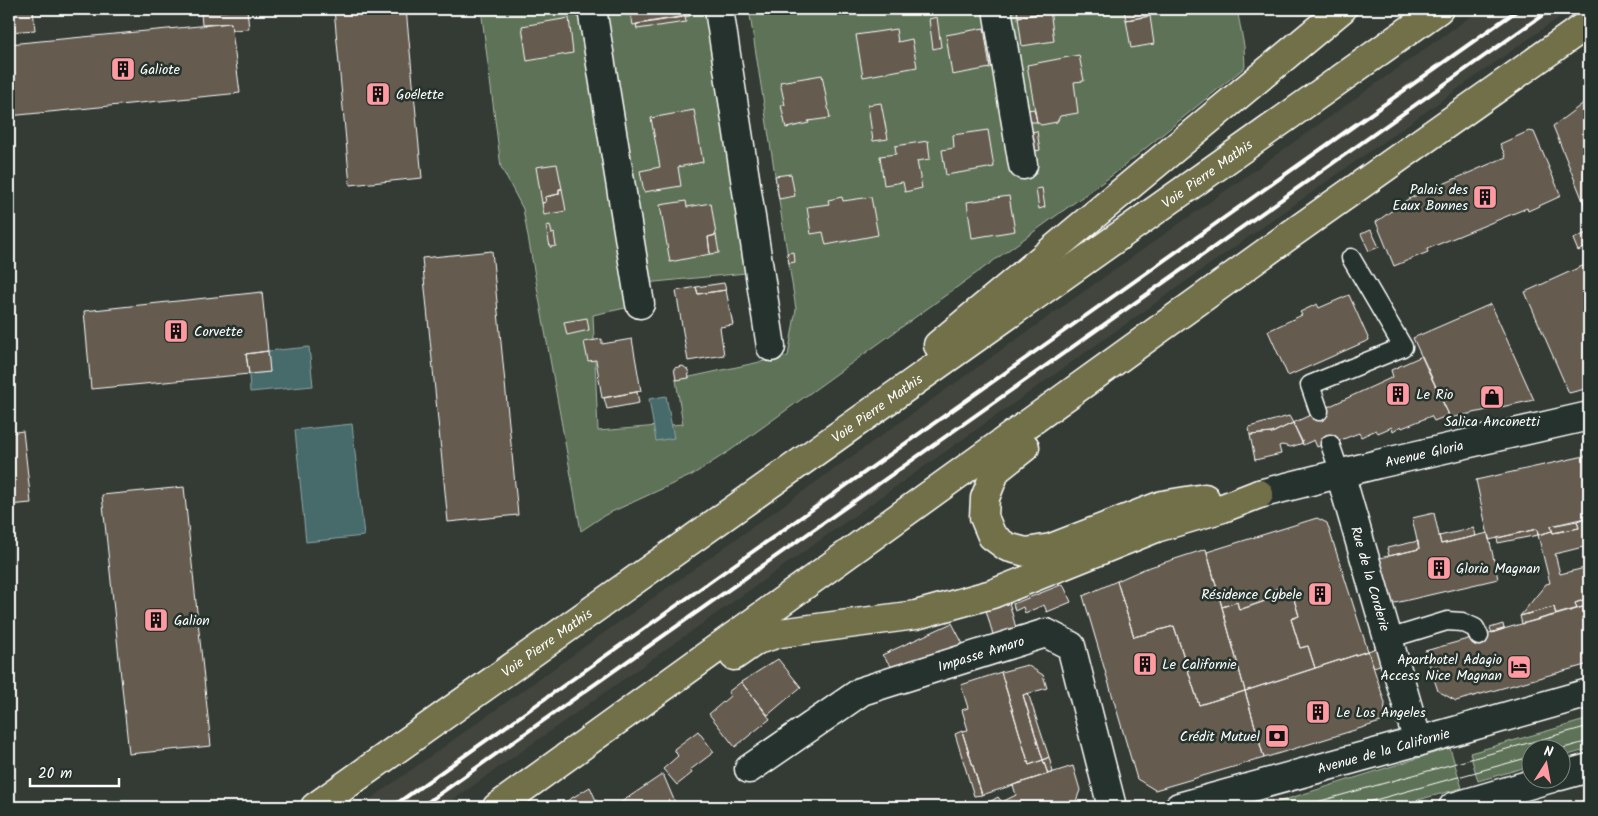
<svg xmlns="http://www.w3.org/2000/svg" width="1598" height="816" font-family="Kalam,sans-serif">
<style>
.built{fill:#42453c}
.green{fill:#5d7256;stroke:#aeb8aa}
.water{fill:#466b6b;stroke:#90a6a6}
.building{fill:#655b50;stroke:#fff}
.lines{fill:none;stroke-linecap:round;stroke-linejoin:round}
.service-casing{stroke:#fff;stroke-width:21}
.minor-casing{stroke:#fff;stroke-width:31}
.secondary-casing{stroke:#fff;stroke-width:31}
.trunk-casing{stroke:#fff;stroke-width:31}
.service{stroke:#26332d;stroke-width:18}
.minor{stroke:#26332d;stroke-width:28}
.secondary{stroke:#26332d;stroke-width:28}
.trunk{stroke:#71704a;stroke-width:28}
.tram{stroke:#fff;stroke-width:1}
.rail{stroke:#fff;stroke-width:4}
.labels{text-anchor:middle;stroke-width:5;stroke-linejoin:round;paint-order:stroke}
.poi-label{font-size:14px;fill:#fff;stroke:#26332d;text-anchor:start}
.street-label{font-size:14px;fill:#fff;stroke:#26332d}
</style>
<rect width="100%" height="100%" fill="#333b34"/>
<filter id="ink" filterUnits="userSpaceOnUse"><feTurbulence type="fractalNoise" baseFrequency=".02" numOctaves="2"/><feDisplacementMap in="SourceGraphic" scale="10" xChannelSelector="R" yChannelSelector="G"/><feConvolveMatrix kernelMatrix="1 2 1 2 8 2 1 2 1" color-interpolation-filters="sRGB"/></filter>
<g filter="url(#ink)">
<path class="built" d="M1481,9H1571L443,807H359Z"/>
<path class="green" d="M481,9H584L630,307L593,315L598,431L683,424L676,380L788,356L796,309L749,9H1237L1244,46L1245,67L1114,174L731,450L692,475L605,515L581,531L523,209L501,167Z
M600,9H706V17L746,273L645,283Z
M1589,719V749L1561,757L1560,748H1530V766L1478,781L1470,753Z
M1450,748L1462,788L1392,807H1262Z"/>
<path class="water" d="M309,347L313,386L250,392L249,374L270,372L268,351Z
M666,396L674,438L656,441L649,399Z
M352,424L364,536L306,542L295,430Z"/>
<path class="building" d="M9,9H33L35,30L9,32Z
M247,9L249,29L232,30L231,23L202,25L201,13Z
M334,9H406L422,178L350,185Z
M630,9H689L690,16L633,25Z
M1017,9H1036L1037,14L1018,17Z
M1036,9H1050L1054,41L1022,46L1018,17L1037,14Z
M1124,9H1148L1150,16L1126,20Z
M685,16L686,22L637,29L636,24Z
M1150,16L1154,44L1131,48L1126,20Z
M937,17L941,47L933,49L929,19Z
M569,18L573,53L527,61L522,26Z
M231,23L240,93L9,116V44Z
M984,28L990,68L952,75L946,35Z
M896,29L898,42L912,39L917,67L863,77L856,35Z
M1079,55L1084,81L1074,82L1078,113L1060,116L1057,122L1041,125L1037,122L1027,65Z
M822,75L830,118L808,121L809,123L786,128L781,105H785L780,82Z
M1589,99V216L1553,126Z
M881,103L888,139L873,141L868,105Z
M1034,109L1037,122H1030L1028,110Z
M694,110L703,162L678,167L681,186L644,192L640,171L660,167L651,118Z
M988,130L994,167L946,175L942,150L954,148L953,135Z
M1037,131L1040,150L1030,152L1026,133Z
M1529,131L1534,132L1561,196L1528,211L1527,208L1427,249L1428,252L1394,266L1376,222L1408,199L1506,157L1500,144Z
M928,141L930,159L917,161L922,188L905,192L903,182L884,185L880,156L896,154L895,146Z
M557,164L562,189H559V194L545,197L546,202L542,203L536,167Z
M791,174L795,196L779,199L775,176Z
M1042,188L1045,207L1039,209L1036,189Z
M559,189H562L566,211L544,215L542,203L546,202L545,197L559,194Z
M1009,196L1015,231L972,238L967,202Z
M842,197L843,201L871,197L878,235L826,245L823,232L811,234L807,207L829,204L828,200Z
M686,201L687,207L711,203L716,235L708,237L710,254L670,262L660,205Z
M550,225L552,234L554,233L556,246L550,247L546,226Z
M1371,230L1379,247L1369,251L1361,234Z
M1589,232V246L1578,251L1573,239Z
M716,235L719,253L710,254L708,237Z
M492,251L518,515L448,522L422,258Z
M794,252L795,262L789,263L787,253Z
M1589,263V388L1569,393L1525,292Z
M724,283L726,290L698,294L696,287Z
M696,287L698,294L726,290L733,325L720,327L724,355L688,361L676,291Z
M262,292L268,351L246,354L249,374L91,389L84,311Z
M1349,295L1369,340L1288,376L1268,331L1302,315L1300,312L1317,304L1319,308Z
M1491,304L1534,400L1450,418L1413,338Z
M587,318L589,330L567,335L564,322Z
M602,339V344L632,339L641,391L602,398L596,360L588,361L584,342Z
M268,351L270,372L249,374L246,354Z
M1422,356L1449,415L1434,421L1431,416L1402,428L1401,426L1393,431L1392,427L1378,433L1376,430L1361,437L1359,433L1330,444L1329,442L1317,447L1314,440L1303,445L1293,423L1393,377L1391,370Z
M683,366L688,370L689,378L676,380L674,368Z
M637,392L639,403L607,409L604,398Z
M1289,416L1293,423L1272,433L1250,435L1249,427Z
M1293,423L1303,443L1291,447L1282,445L1279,446L1281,454L1255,460L1250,435L1272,433Z
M23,431L31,503L9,505V433Z
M1589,455V517L1551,526L1552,531L1538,535L1537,529L1489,540L1476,480Z
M184,487L211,746L129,754L102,495Z
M1434,513L1441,544L1488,533L1498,579L1391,604L1380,558L1419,549L1412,518Z
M1589,517V552L1585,553L1583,547L1555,554L1560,574L1585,568L1587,574L1589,573V598L1575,603L1577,609L1556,615L1554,607L1520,616L1546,584L1550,583L1538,535L1552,531L1553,533L1579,528L1577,521Z
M1317,518L1327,523L1368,651L1315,668L1308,646L1300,648L1291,619L1299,616L1293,596L1280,588L1266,592L1268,600L1239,610L1237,602L1222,607L1207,552Z
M1577,521L1579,528L1553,533L1551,526Z
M1474,528L1476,536L1441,544L1439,536Z
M1537,529L1538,535L1498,543L1497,538Z
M1418,541L1419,549L1389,556L1387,548Z
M1206,549L1245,691L1199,705L1174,626L1134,637L1117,581L1144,569Z
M1117,581L1134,637L1174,626L1199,705L1245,691L1264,758L1155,790L1137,779L1083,596Z
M1063,584L1071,602L1047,612L1044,605L1025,613L1023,607L1015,611L1013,604Z
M1280,588L1293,596L1299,616L1291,619L1300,648L1308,646L1315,668L1245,691L1222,607L1237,602L1239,610L1268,600L1266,592Z
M1589,598V605L1577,609L1575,603Z
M1009,602L1016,628L993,635L986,610Z
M1589,605V664L1456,701L1438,691L1425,651Z
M1554,607L1556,615L1522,624L1520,616Z
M952,623L963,644L892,667L882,655Z
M1503,624L1504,629L1492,633L1490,628Z
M1376,648L1382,664L1374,667L1368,651Z
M1368,651L1385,703L1384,721L1264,758L1245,691Z
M778,659L801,687L768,715L741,682Z
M1027,665L1043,675L1047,688L1023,695L1043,760L1029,765L1001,672Z
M1001,672L1029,765L1043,760L1048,774L982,795L962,731L968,730L962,710L968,708L961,685Z
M741,682L770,719L735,747L709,714L730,696L728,692Z
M1028,693L1049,757L1043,760L1023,695Z
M698,731L714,752L690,770L692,773L677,785L663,769L678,756L674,749Z
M962,731L982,795L974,796L955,734Z
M1049,757L1053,772L1048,774L1043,760Z
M1073,766L1080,790L1074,807H981L998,797L1002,802L1016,795L1013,785Z
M663,774L677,807H614Z
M590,787L599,807H557Z
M959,802L961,807H942Z
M1589,803V807H1575Z"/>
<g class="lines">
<defs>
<path id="service" d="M1319,411L1310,385L1403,347L1351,258
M1330,444L1340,473
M1388,639L1447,621L1462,622L1475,628L1479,636"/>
<g id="minor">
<path d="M592,9L640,304"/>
<path d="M719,9L771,347"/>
<path d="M997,9L1023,165"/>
<path id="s1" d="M1340,473L1418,742"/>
<path id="s2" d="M749,769L862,691L1046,633L1071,646L1112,807"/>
</g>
<g id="secondary">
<path id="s3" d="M1259,494L1378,464L1589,416"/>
<path d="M1560,776L1589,768"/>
<path id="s4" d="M1179,807L1455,731L1589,693"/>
<path d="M1453,807L1552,778"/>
</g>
<g id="trunk">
<path d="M938,345L1342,9"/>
<path d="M1025,447L996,470L985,498L984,517L992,536L1007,547L1026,552L1051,548L1162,505L1205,498"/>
<path d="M734,656L757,640L780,633L916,615L992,594L1156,528L1223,508L1259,494"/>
<path id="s5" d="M315,807L1439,9"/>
<path d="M497,807L1287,237L1589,23"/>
</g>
</defs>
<use href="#service" class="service-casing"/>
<use href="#minor" class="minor-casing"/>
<use href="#secondary" class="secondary-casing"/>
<use href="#trunk" class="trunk-casing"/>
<use href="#service" class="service"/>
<use href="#minor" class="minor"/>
<use href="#secondary" class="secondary"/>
<use href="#trunk" class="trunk"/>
<path class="tram" d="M1560,749L1589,741
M1299,807L1589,726
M1350,807L1530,757"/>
<path class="rail" d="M392,807L1519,9
M421,807L1551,9"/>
</g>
</g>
<defs>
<symbol id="building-square" viewBox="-11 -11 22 22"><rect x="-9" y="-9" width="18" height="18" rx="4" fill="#ff9aa2" stroke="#26332d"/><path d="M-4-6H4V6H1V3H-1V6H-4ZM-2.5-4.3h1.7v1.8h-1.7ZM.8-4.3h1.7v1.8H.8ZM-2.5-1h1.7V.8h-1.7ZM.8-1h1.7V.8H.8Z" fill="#111"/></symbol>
<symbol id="shop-square" viewBox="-11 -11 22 22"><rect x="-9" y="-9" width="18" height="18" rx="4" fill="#ff9aa2" stroke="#26332d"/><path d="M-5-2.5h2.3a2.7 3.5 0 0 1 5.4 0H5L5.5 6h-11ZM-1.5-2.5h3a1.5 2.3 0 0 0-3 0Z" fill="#111"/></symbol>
<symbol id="hotel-square" viewBox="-11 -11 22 22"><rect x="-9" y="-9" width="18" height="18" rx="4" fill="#ff9aa2" stroke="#26332d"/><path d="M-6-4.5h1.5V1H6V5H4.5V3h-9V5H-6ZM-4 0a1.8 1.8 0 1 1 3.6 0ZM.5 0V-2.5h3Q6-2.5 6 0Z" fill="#111"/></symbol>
<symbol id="bank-square" viewBox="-11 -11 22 22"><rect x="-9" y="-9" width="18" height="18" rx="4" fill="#ff9aa2" stroke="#26332d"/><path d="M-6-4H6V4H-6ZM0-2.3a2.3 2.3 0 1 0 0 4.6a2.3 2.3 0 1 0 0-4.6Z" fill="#111"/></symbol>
</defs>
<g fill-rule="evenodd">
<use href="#building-square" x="109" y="55" width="28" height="28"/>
<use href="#building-square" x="364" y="80" width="28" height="28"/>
<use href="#building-square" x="1471" y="183" width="28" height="28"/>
<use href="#building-square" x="162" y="317" width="28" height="28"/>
<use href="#building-square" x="1384" y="380" width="28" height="28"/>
<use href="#shop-square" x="1478" y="383" width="28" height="28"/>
<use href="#building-square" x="1425" y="554" width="28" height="28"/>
<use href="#building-square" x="1306" y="580" width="28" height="28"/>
<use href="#building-square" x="142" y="606" width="28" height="28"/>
<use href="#building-square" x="1131" y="650" width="28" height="28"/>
<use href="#hotel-square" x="1505" y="653" width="28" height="28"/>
<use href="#building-square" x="1304" y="698" width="28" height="28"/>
<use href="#bank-square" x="1263" y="722" width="28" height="28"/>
</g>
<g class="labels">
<g class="poi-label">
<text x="140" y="74">Galiote</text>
<text x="396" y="99">Goélette</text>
<text x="1468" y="194" text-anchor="end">Palais des<tspan x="1468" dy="16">Eaux Bonnes</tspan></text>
<text x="194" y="336">Corvette</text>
<text x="1416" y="399">Le Rio</text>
<text x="1492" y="426" text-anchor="middle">Salica Anconetti</text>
<text x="1456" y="573">Gloria Magnan</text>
<text x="1302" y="599" text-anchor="end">Résidence Cybele</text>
<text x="174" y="625">Galion</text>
<text x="1502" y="664" text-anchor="end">Aparthotel Adagio<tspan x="1502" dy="16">Access Nice Magnan</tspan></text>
<text x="1162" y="669">Le Californie</text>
<text x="1336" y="717">Le Los Angeles</text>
<text x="1260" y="741" text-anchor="end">Crédit Mutuel</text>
</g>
<g class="street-label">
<text dy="5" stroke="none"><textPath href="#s5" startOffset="1094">Voie Pierre Mathis</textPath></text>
<text dy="5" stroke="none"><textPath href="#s5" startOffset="689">Voie Pierre Mathis</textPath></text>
<text dy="5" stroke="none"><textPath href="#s3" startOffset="170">Avenue Gloria</textPath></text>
<text dy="5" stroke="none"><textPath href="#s1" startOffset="110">Rue de la Corderie</textPath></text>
<text dy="5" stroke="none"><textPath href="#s5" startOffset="284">Voie Pierre Mathis</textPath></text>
<text dy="5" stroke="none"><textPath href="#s2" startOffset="262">Impasse Amaro</textPath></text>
<text dy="5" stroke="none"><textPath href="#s4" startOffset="212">Avenue de la Californie</textPath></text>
</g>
</g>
<rect width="1598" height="816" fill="none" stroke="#26332d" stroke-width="30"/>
<rect x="15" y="15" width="1568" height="786" fill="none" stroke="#fff" stroke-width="2" filter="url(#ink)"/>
<g transform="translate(1546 764) rotate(11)"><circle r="24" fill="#26332d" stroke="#7d8581"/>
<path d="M0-4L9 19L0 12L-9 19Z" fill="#ff9aa2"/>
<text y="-8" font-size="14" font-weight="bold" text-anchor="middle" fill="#ffffff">N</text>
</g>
<path d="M30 778v8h89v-8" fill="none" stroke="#ffffff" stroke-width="2.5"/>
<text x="38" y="778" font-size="15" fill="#ffffff" stroke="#26332d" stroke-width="4" paint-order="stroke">20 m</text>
</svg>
